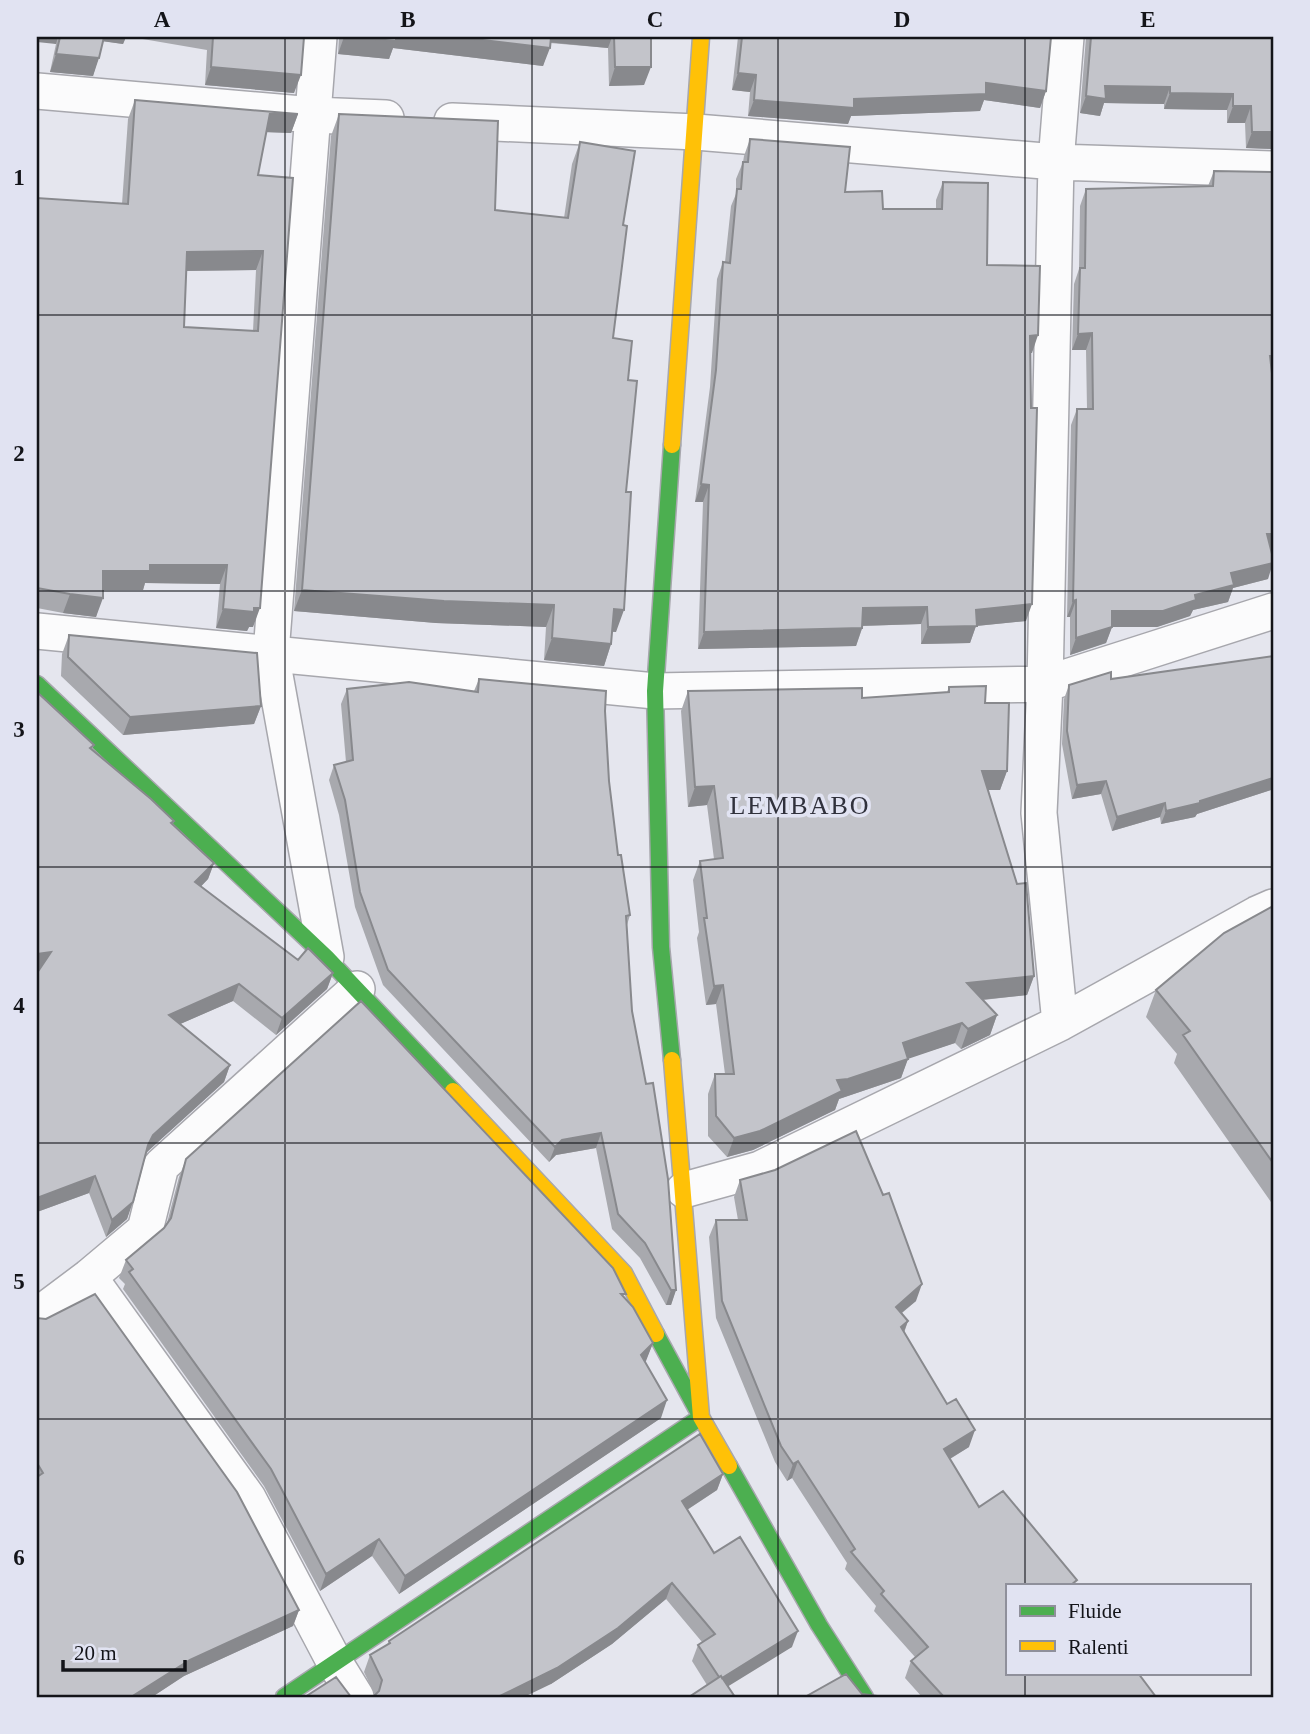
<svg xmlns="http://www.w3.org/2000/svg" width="1310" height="1734" font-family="'Times New Roman',serif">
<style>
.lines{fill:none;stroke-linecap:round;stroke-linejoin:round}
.street-casing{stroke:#a7a7ad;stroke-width:38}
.fast-casing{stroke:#a7a7ad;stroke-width:19}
.slow-casing{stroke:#a7a7ad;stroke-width:19}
.street{stroke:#fbfbfc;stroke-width:35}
.fast{stroke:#4caf50;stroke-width:16}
.slow{stroke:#ffc107;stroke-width:16}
.wall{fill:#a8a9ae;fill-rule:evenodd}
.shaded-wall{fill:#88898d}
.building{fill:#c3c4ca;stroke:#88898d;stroke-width:2;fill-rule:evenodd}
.grid{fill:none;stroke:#131419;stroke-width:2;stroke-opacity:0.55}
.labels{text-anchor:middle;stroke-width:7;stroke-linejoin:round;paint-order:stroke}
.quarter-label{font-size:26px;letter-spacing:2px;fill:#30313c;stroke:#e1e3f2}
.neatline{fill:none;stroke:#131419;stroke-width:2.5}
.grid-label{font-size:23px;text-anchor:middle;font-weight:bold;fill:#131419}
</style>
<rect width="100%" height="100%" fill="#e5e6ee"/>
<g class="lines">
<defs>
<path id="street" d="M319,37L271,653L326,957
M37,91L313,115L386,118
M452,121L696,132L1056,162L1273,169
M37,631L655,691L1045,684L1273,611
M1060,1023L1039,813L1045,684L1056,162L1066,37
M684,1190L760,1169L1060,1023L1257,914L1273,907
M89,1277L248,1498L335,1663L356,1697
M37,1316L89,1277L145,1230L161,1166L357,989"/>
<path id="fast" d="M37,684L326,957L453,1091
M672,1060L661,947L655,691L672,445
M729,1466L819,1625L865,1697
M284,1697L701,1417L656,1334"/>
<path id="slow" d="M672,445L701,37
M672,1060L701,1417L729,1466
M453,1091L624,1273L656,1334"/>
</defs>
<use href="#street" class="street-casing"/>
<use href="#fast" class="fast-casing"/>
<use href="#slow" class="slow-casing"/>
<use href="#street" class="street"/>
<use href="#fast" class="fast"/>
<use href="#slow" class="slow"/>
</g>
<path class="wall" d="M37,37H126L123,44L103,41L93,76L50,72L56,44Z
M131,37H304L294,93L205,85L207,50Z
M339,37H652L644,85L609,86L608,48L550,43L543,66L393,48L389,59L338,54Z
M738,37H1051L1046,91L1040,108L984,100L980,111L851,116L848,124L748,116L750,92L732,90Z
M1086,37H1273V149L1246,148L1245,123H1227V110L1164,109V104L1104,103L1100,116L1080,113Z
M135,100L298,114L291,133L266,132L258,175L293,178L253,627H249L247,631L216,628L220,584L145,583L143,590H103L96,617L63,613L37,608V198L122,204L128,119ZM256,270L253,331L184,327L186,271Z
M339,114L495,210L564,218L572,164L580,142L623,225L613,338L628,380L626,492L616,632H612L611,644L604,666L544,660L546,627L436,623L294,611L331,136Z
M750,139L845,192L883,209H936V200L943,182L987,265L1032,353H1030L1026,621L976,626L970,643L921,644V624L863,626L856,646L698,649L703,502H695L710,387L717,279L723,262H725L731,206L736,194V179L743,162L744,156Z
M1214,171L1272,372L1273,382V551H1271L1268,579L1233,588L1228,602L1193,610L1190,616L1157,627H1112L1106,643L1070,655V617H1067L1071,425L1077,409H1087L1086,350H1072L1074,284L1079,269L1080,206L1086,189L1208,186Z
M69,635L261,706L254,724L123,735L61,676L62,654Z
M1273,656V797L1271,790L1197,814L1195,817L1161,824L1160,817L1112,831L1101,794L1072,799L1062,744L1064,699L1069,685Z
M479,679L605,711L609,781L618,855L630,915L627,925L632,1011L676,1290L671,1305H666L640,1258L612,1229L596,1148L556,1155L549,1162L383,985L355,907L339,815L329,780L334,765L346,762L341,704L347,689L474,691Z
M949,687L985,703L1007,771L1000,790H988L1034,976L1027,995L983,1000L997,1015L990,1035L961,1049L955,1043L908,1058L901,1078L839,1099L835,1110L753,1150L727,1157L708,1136V1094L715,1074H725L716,1004L706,1005L697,938L699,932L693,880L700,861L714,859L707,805L688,807L681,711L688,691L862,698L947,692Z
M37,692L94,745L92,750L174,821L173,824L214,863L208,879L201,886L298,960L333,973L327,989L276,1035L233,1001L180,1024L230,1065L224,1082L147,1152L145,1156L127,1219L106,1237L89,1193L37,1212V973L39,970H37Z
M1273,907V1205L1174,1063L1177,1054L1146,1017L1156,990Z
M186,1159L625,1298L653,1343L645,1362L661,1418L399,1594L372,1556L320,1591L264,1486L123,1289L125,1284L119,1278L126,1260L164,1228L167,1223L179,1177Z
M740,1180L916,1301L902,1313L908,1321L904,1333L969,1447L950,1459L1007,1585L1156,1697H922L905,1678L911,1661L915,1657L874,1611L876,1606L845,1569L847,1563L792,1478L787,1481L775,1462L716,1318L709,1237L716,1220H738L734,1197Z
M37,1318L299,1610L293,1626L184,1676L152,1697H37Z
M723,1474L717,1490L687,1510L714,1553L792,1647L707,1685L692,1661L698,1645L702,1642L666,1599L612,1644L551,1684L375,1695L364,1672L370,1655L387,1645L389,1641Z"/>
<path class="shaded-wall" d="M37,37H58L56,44L37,42Z
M102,37H126L123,44L101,41Z
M344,37H458L550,48L543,66L393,48L389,59L338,54Z
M548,37H612L608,48L546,42Z
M56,54L99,58L93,76L50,72Z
M211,67L301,75L294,93L205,85Z
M615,67H651L644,85L609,86Z
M738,73L756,75L750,92L732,90Z
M986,83L1046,91L1040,108L984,100L980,111L851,116L848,124L748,116L754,100L854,99Z
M1105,86L1170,87L1164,104L1104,103L1100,116L1080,113L1086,96Z
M1170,93L1233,94L1227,110L1164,109Z
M1233,106H1251L1245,123H1227Z
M270,113L298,114L291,133L263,132Z
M1252,132H1273V149L1246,148Z
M263,251L256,270L180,271L187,252Z
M1092,333L1086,350H1072L1078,334Z
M1038,335L1032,353H1024L1030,336Z
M1270,356H1273V372H1264Z
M701,484L709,485L703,502H695Z
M1267,534H1273V551L1261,550Z
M1273,563L1268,579L1233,588L1228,602L1193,610L1190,616L1157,627H1112L1106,643L1070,655L1076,638L1112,611L1195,595L1231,573Z
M150,565H227L220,584L145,583L143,590H96L103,571Z
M302,590L554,605L546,627L436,623L294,611Z
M70,594L103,598L96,617L63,613Z
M1076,600L1070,617H1067L1073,601Z
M1032,604L1026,621L976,626L970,643L921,644L928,627L976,610Z
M927,607L921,624L857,626L863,608Z
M254,608H260L253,627H249L247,631L216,628L223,609Z
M614,609L624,610L616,632L606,631Z
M862,628L856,646L698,649L704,632Z
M552,638L611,644L604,666L544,660Z
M261,706L254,724L123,735L130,717Z
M982,771H1007L1000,790H975Z
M1273,778V785L1271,790L1197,814L1195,817L1161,824L1166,811Z
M1106,781L1101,794L1072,799L1077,785Z
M714,786L707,805L688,807L695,787Z
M1165,803L1160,817L1112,831L1117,817Z
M214,863L208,879L189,899L195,882Z
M51,952L45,969L37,970V954Z
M333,973L327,989L276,1035L282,1018Z
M1034,976L1027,995L960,1002L967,983Z
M239,984L233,1001L162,1032L169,1015Z
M723,985L716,1004L706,1005L714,986Z
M997,1015L990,1035L961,1049L968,1029Z
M962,1023L955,1043L896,1063L903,1043Z
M908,1059L901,1078L839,1099L835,1110L753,1150L727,1157L734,1138L837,1080Z
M230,1065L224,1082L147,1152L141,1161L148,1145L153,1135Z
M601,1133L596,1148L556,1155L549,1162L555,1147L562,1140Z
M95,1176L89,1193L37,1212V1198Z
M133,1202L127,1219L106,1237L112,1220Z
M922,1284L916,1301L889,1323L896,1307Z
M671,1290H676L671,1305H666Z
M908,1321L902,1337L901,1327Z
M653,1343L646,1361L634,1373L641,1355Z
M667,1400L661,1418L399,1594L405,1576Z
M975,1430L969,1447L938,1466L944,1449Z
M798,1461L792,1478L787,1481L793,1464Z
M723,1474L717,1490L676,1517L682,1501Z
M379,1539L372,1556L320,1591L326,1574Z
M672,1583L666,1599L612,1644L551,1684L524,1697H498Z
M299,1610L293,1626L184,1676L152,1697H131L190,1660Z
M798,1631L792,1647L714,1695L720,1679Z"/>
<path class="building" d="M60,37H104L99,58L56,54Z
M213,37H304L301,75L211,67Z
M354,37H396V41Z
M458,37H551L550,48Z
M614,37H651V67H615Z
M742,37H1051L1046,91L986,83V94L854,99V108L754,100L756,75L738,73Z
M1091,37H1273V132H1252L1251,106H1233V94L1170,93V87L1105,86L1106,99L1086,96Z
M135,100L298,114L270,113L258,175L293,178L260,608H254V612L223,609L227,565H150V571H103V598L70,594L37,588V198L128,204ZM263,251L258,331L184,327L187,252Z
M339,114L498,121L495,210L568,218L580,142L635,151L623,225L627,226L613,338L632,341L628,380L637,381L626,492H631L624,610L614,609L611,644L552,638L554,605L444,601L302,590Z
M750,139L850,147L845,192L882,191L883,209H942L943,182L988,183L987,265L1040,266L1038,335L1030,336L1031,408H1037L1032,604L976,610L977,626L928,627L927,607L863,608L862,628L704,632L709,485L701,484L716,370L723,262L730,263L737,189H741L743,162H748Z
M1214,171L1273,172V356H1270L1273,382V534H1267L1273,558V563L1231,573L1234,585L1195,595L1196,600L1163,611H1112V627L1076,638V600L1073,601L1077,409H1093L1092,333L1078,334L1080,268H1085L1086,189L1213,186Z
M69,635L257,653L261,706L130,717L68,657Z
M1273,656V778L1200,801V803L1166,811L1165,803L1117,817L1106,781L1077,785L1067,731L1069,685L1111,672V679Z
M479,679L606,691L605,711L609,781L618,855H621L630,915L626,916L632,1011L646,1084L653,1083L668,1179L676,1290H671L645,1243L618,1214L601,1133L562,1140L555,1147L388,970L360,892L345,800L334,765L353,760L347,689L409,682L478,692Z
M986,686L985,703H1009L1007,771H982L1017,884L1026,883L1034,976L967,983L997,1015L968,1029L962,1023L903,1043L908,1059L848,1079L837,1080L842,1091L760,1131L734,1138L716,1116L715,1074H734L723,985L714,986L704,918H707L700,861L723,858L714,786L695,787L688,691L862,688V698L949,692V687Z
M37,692L94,745L90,748L151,799L174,821L171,823L214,863L195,882L298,960L308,948L333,973L282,1018L239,984L169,1015L230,1065L153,1135L148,1145L133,1202L112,1220L95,1176L37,1198V973L51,952L37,954Z
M1273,906V1163L1183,1035L1190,1031L1156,990L1224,933Z
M361,1001L613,1268L626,1294H621L633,1307L653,1343L641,1355L667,1400L405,1576L379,1539L326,1574L271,1469L129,1272L133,1269L126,1260L164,1228L171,1218L186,1159Z
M856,1131L883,1195L889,1193L922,1284L896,1307L908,1321L901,1327L947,1404L956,1399L975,1430L944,1449L979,1507L1003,1491L1077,1580L1071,1585H1007V1673H1138L1156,1697H944L911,1661L928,1647L881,1594L884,1591L851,1552L855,1549L798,1461L793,1464L781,1446L722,1301L716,1220H747L740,1180L775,1170Z
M95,1294L237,1492L299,1610L190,1660L131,1697H37V1477L43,1473L37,1463V1318L46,1319Z
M700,1434L723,1474L682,1501L714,1553L740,1537L798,1631L722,1678L721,1676L719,1677L698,1645L715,1634L672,1583L618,1628L557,1668L498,1697H373L379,1691L382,1680L370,1655L390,1643L389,1641Z
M846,1674L862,1694L877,1696L878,1697H805Z
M721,1676L735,1697H689Z
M336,1677L351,1697H305Z"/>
<path class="grid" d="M285,37V1697M532,37V1697M778,37V1697M1025,37V1585M37,315H1273M37,591H1273M37,867H1273M37,1143H1273M37,1419H1273M1025,1673V1697"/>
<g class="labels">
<g class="quarter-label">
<text x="800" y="814">LEMBABO</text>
</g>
</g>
<rect width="1310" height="1734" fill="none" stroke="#e1e3f2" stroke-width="77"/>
<rect x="1006" y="1584" width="245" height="91" fill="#e1e3f2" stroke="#8f909b" stroke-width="2"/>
<rect x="1020" y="1606" width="35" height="10" fill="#4caf50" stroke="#8f909b" stroke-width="2"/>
<text x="1068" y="1618" font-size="21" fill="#131419">Fluide</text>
<rect x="1020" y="1641" width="35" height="10" fill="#ffc107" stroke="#8f909b" stroke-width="2"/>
<text x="1068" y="1654" font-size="21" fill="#131419">Ralenti</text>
<path d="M63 1660v10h122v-10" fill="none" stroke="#131419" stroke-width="3.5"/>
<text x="74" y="1660" font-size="21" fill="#131419" stroke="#e1e3f2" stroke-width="5" paint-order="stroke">20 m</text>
<rect x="38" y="38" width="1234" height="1658" class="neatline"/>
<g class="grid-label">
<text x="162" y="27">A</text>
<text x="408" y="27">B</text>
<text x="655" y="27">C</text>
<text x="902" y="27">D</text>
<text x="1148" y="27">E</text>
<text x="19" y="185">1</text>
<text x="19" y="461">2</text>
<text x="19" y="737">3</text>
<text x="19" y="1013">4</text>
<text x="19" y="1289">5</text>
<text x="19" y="1565">6</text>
</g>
</svg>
